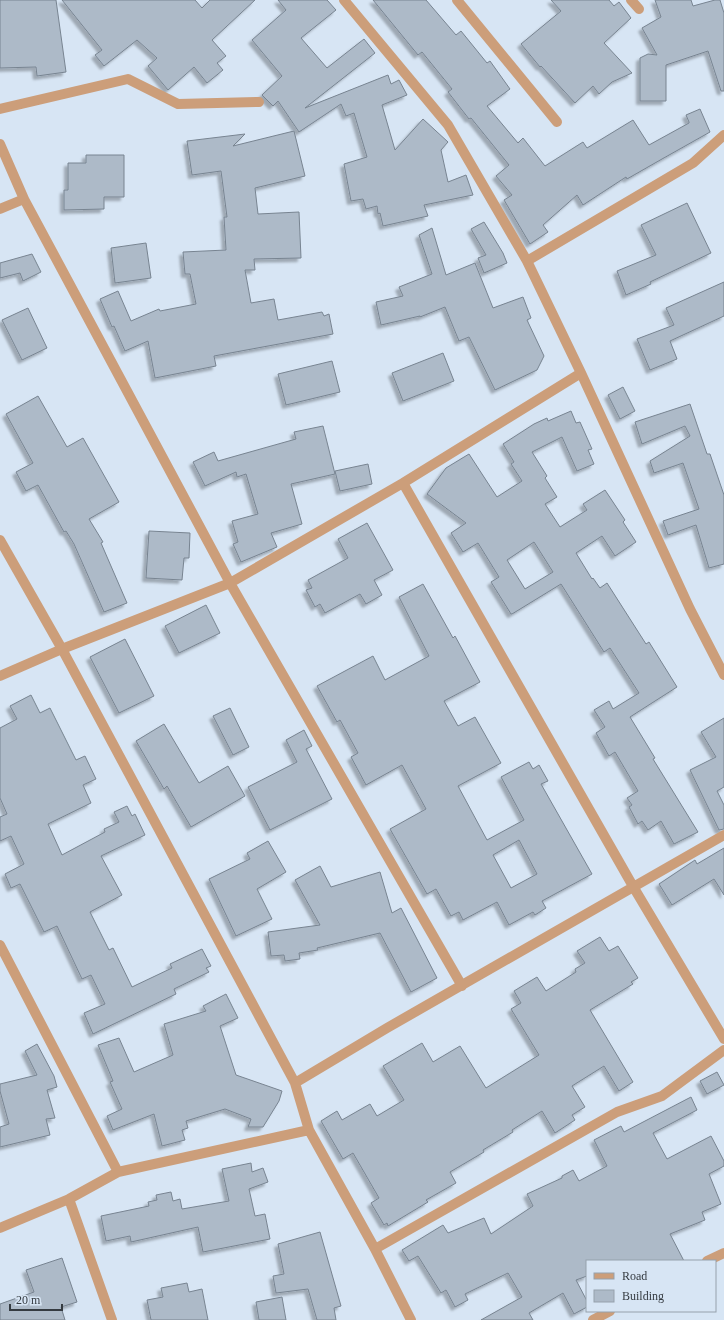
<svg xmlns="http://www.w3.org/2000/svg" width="724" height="1320" font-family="Georgia,serif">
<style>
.building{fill:#adbac8;stroke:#788491;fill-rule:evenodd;filter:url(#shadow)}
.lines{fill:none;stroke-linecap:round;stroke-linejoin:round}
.minor{stroke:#cc9e7a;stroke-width:10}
</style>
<defs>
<filter id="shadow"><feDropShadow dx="-3.5" dy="3.5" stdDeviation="1" flood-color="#0004"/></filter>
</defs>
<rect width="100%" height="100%" fill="#d7e5f4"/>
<path class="building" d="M0,0H56L66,72L37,76L36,67L0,68Z
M62,0H195L202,8L210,0H255L212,40L226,56L217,63L223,70L207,83L194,67L168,90L148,66L157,58L137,40L104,66L95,55L102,50Z
M278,0H327L336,10L301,38L327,68L364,39L375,53L305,108L388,75L391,84L399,80L407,95L382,105L395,150L423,119L448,142L441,150L448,182L466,175L473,195L424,205L428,216L383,226L380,213L378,214L377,206L366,209L363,199L351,201L344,164L367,157L354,113L346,116L341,104L299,132L278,101L273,106L262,95L282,76L252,40L286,10Z
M373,0H426L456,35L461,31L487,63L490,61L510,89L487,106L518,143L523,138L545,166L583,142L587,148L633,120L649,145L689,123V122L686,115L700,109L710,132L662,159L627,179L626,177L583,205L577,195L543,225L548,232L530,244L504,200L512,195L496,176L509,165L471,118L469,119L448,92L452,89L422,52L418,55Z
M551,0H609L614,6L619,2L631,18L604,43L632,73L612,82L599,94L593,86L575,103L541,66L540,67L521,44L561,11Z
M655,0H691L693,6L715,0H720L724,13V91H721L708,51L666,65V101H640V58L648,54L657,55L642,28L661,17Z
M294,131L305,176L255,188L258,214L299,212L301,258L254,259L255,270H245L251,303L274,299L278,320L322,312L324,316L329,314L333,334L214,356L216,366L155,378L148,341L125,351L114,326L112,327L100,299L118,291L131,321L159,309L160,311L196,304L190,274H185L183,252L226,250L224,217H227L221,171L192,175L187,141L245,134L233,146Z
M86,155H124V197H104V209L64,210V190H68V163H86Z
M687,203L711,253L650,282L651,284L626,295L617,271L656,255L641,225Z
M484,222L503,253L507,263L484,273L478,258L486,255L471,229Z
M432,228L446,275L475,263L493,308L523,297L531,318L527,320L544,356L537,370L495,390L469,337L459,341L445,307L420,317V316L381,325L376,302L403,296L399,287L432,274L419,235Z
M146,243L151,278L115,283L111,248Z
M32,254L41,272L23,281L20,273L0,278V263Z
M724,282V316L670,341L677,359L650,370L637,339L674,325L666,308Z
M28,308L47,348L22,360L2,320Z
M443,353L454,381L403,401L392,373Z
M332,361L340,392L286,405L278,374Z
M623,387L635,411L620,419L608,395Z
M38,396L67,447L83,438L119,502L89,519L103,542L101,543L127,603L104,612L74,544L66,531L64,532L38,485L26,491L16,472L33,463L6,414Z
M690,404L707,454H710L724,495V564L709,568L696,525L668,535L663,521L699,509L683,463L654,473L650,461L690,436L685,426L642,444L635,422Z
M571,411L576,423L580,422L592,449L588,450L594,464L577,471L562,437L532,452L547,476L545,478L557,497L545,504L560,527L587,510L583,504L605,490L625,520L623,522L636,542L615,556L602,536L576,553L592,579L593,578L600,588L607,583L646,644L649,642L677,687L630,717L655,758L653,759L698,832L674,844L661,821L648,830L642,821L638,824L629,807L632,805L627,798L638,791L615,752L609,756L596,733L605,727L594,710L609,701L613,709L639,693L610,648L604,652L561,584L512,614H511L491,582L499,577L478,543L463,552L451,533L466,523L427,494L446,468L469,454L497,497L522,481L511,464L514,462L503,444L534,424L547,418L548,421ZM534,542L553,572L525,589L507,560Z
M323,426L335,474L291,484L302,524L271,533L277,547L241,562L233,544L238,542L232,521L258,514L246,474L237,477L236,472L205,486L193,462L214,452L218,461L296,439L294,432Z
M368,464L372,484L340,491L335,471Z
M367,523L393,570L374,580L382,595L366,604L360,594L325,613L320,604L315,607L306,590L312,588L308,580L348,558L338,539Z
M149,531L190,533L189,558H184L182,580L146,578Z
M423,584L453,638L455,636L480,682L444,701L458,726L475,717L501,763L458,786L487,840L524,820L501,777L529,762L533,769L539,765L548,781L541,784L592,874L542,901L546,908L535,915L533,912L509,925L497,902L463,920L459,912L451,916L436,889L427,894L390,829L426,809L402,765L366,785L351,757L358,753L340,720L337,722L317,686L373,656L385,680L429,656L399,597ZM519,840L537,874L511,888L493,855Z
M206,605L220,633L179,653L165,626Z
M125,639L154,696L119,713L90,657Z
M31,695L40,713L50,708L76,760L85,756L96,779L83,785L91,803L48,824L62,855L105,832L104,829L119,822L114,812L127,806L132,816L135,814L145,835L101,856L122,895L90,912L109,950L113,948L132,987L172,968L170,964L202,949L211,966L206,968L209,972L174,989L176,994L93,1034L84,1013L105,1004L91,975L82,979L57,926L44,932L20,884L11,888L5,874L24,864L11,836L0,841V817L7,814L0,798V728L17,719L10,706Z
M230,708L249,747L233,755L213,716Z
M724,718V787L717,791L724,805V829L719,830L690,770L716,757L701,732Z
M164,724L199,783L228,766L245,796L191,827L167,786L164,789L136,741Z
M304,730L312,746L306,749L332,799L270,830L248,787L297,762L286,740Z
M268,841L286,872L257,889L272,919L236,936L209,879L250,859L247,853Z
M724,848V895L714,879L672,905L659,884L695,860L697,864Z
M320,866L331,887L380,872L392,913L401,908L437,978L411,992L380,933L317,948L318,950L299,953L300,959L285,961L284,955L271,956L268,932L320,925L295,880Z
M600,937L609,951L618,946L638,978L631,982L633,984L590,1010L633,1082L619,1091L604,1066L572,1086L585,1107L572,1115L575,1120L555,1133L542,1111L512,1130L513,1132L483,1150L484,1152L450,1172L456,1183L426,1200L428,1202L388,1226L387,1223L384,1225L371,1203L379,1198L353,1153L343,1159L321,1121L337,1111L342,1120L370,1104L377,1116L404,1100L383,1066L422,1043L433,1062L460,1046L486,1088L539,1055L511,1009L521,1003L514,991L537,977L546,991L576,972L575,969L585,963L577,951Z
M226,994L238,1018L220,1026L236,1075L282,1091L279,1101L263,1127H248L251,1119L225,1109L186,1121L188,1128L182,1130L185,1140L162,1146L154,1114L113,1130L107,1116L122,1109L110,1082L113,1081L98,1045L119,1038L134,1072L173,1055L164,1024L206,1011L203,1006Z
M37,1044L54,1076L57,1087L47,1090L55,1118L46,1119L50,1135L0,1147V1127L9,1124L0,1091V1084L37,1075L25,1051Z
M717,1072L724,1085L707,1094L700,1081Z
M691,1097L697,1110L653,1133L667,1159L711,1136L724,1161V1166L709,1174L721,1204L702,1212L705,1220L670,1234L684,1261H587V1276L576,1280L587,1301V1307L574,1314L563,1293L529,1313L533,1320H481L522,1297L508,1273L465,1294L468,1300L455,1307L446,1290L441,1293L418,1256L409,1261L402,1250L443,1225L448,1233L484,1218L491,1234L533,1206L527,1194L562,1178V1176L573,1170L579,1181L607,1166L594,1140L621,1126L624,1132Z
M251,1163L252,1172L263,1168L268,1182L249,1189L255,1216L265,1214L270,1239L203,1252L198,1227L131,1242L130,1236L106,1241L101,1216L149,1206L148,1202L157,1200L156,1195L171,1192L173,1201L180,1199L182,1209L229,1201L222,1169Z
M320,1232L341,1306L334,1308L336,1320H317L308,1289L276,1293L273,1276L284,1274L278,1244Z
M62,1258L77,1302L61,1307L65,1320H0V1304L34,1292L26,1270Z
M187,1283L189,1292L202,1289L208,1320H151L147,1300L163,1297L161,1288Z
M282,1297L286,1320H259L256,1302Z"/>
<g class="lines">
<path class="minor" d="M344,0L448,125L527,261L581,373L690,609L724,675
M457,0L557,122
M631,0L639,9
M0,109L128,79L178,104L259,102
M0,144L24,199L230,583L462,986
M0,209L24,199
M527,261L693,163L724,135
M403,483L634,888L724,1039
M0,540L62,649L295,1083L309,1130L375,1249L411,1320
M0,676L62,649L230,583L403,483L581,373
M0,945L118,1172
M295,1083L387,1028L724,835
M69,1199L112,1320
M0,1228L69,1199L118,1172L309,1130
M375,1249L617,1112L662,1096L724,1050
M707,1261L724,1253
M593,1320L610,1311"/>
</g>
<rect x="586" y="1260" width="130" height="52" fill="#d7e5f4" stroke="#96a1ac"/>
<rect x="594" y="1273" width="20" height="6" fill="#cc9e7a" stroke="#96a1ac"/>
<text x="622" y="1280" font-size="12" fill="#353b41">Road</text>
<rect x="594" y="1290" width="20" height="12" fill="#adbac8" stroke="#96a1ac"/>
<text x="622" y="1300" font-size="12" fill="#353b41">Building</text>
<path d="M10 1304v6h52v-6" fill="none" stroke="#353b41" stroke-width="2"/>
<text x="16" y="1304" font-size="12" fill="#353b41" stroke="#d7e5f4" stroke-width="3" paint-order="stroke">20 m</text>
</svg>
